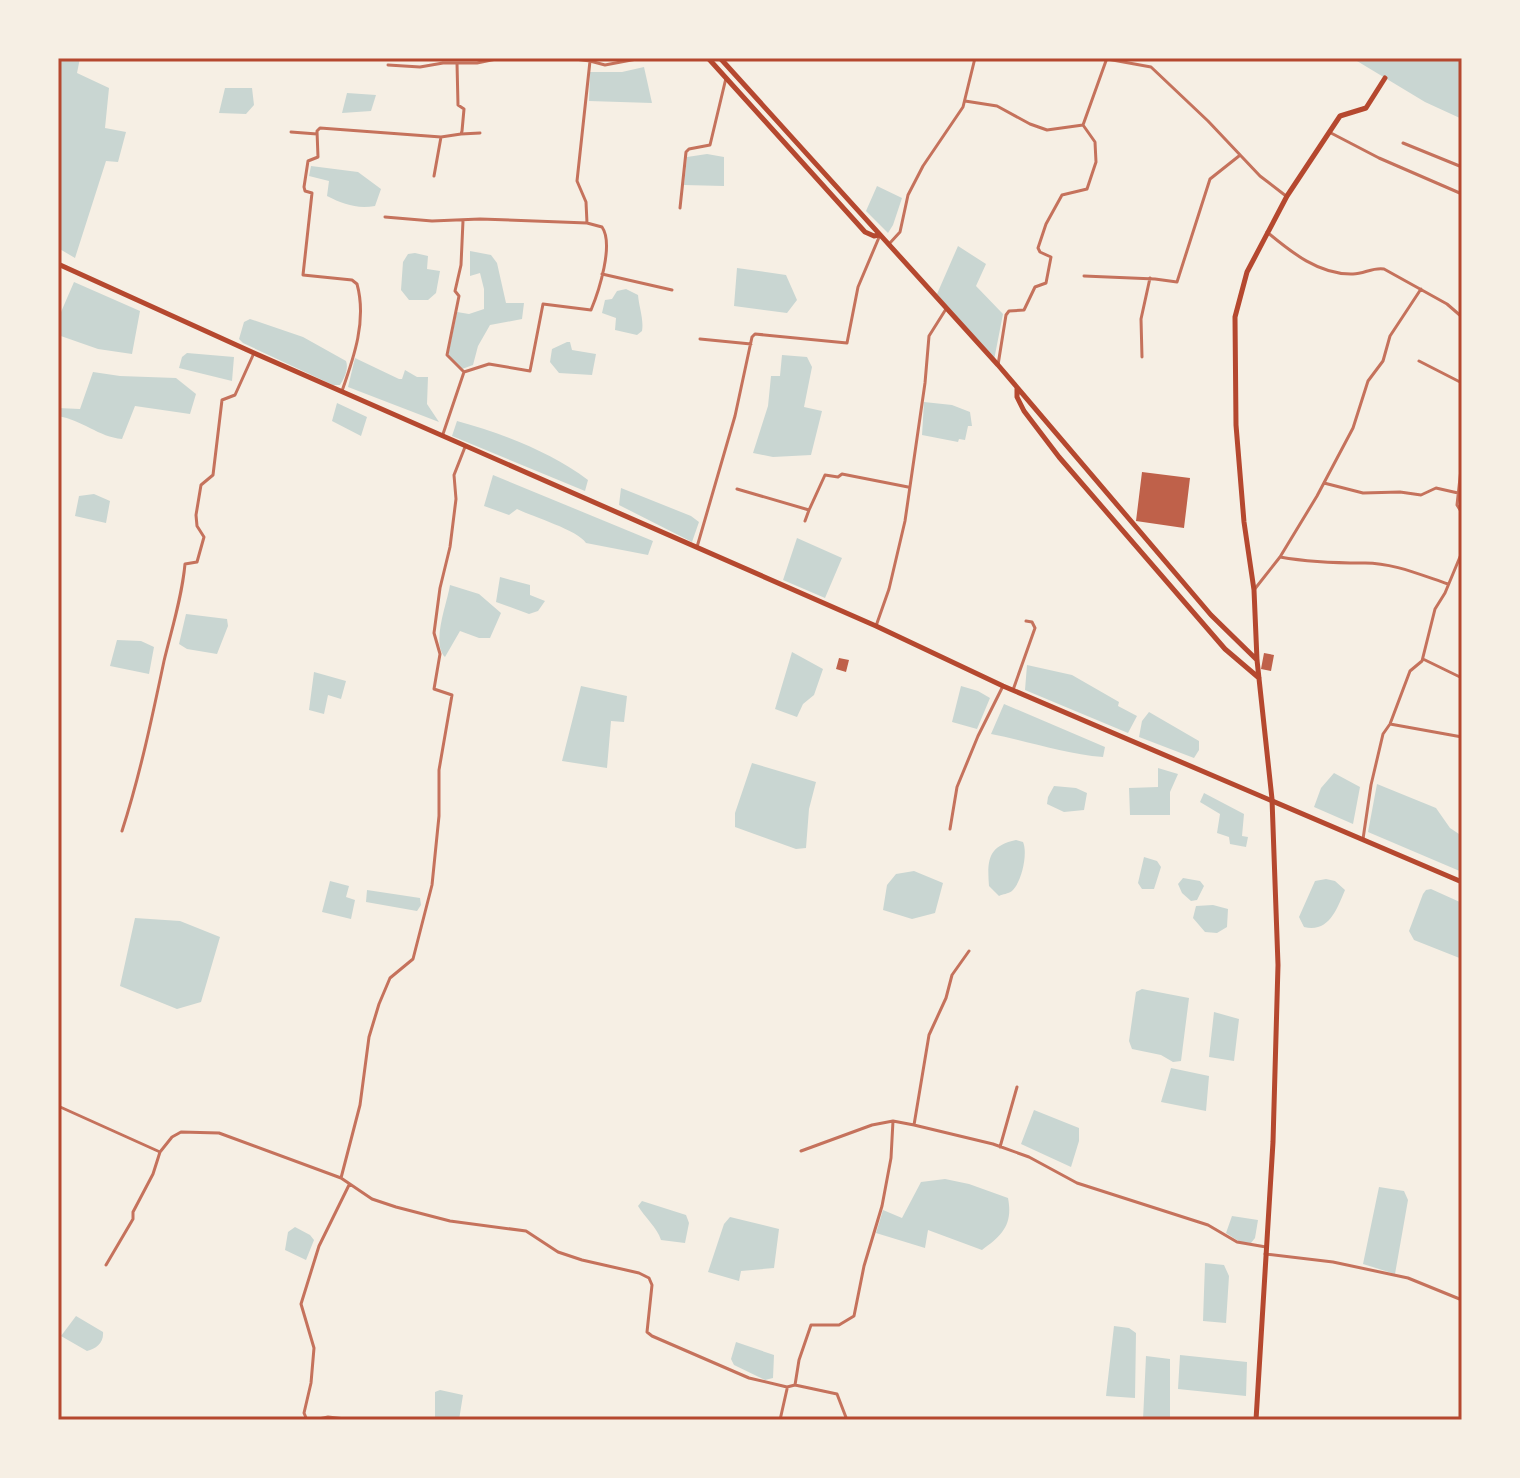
<svg xmlns="http://www.w3.org/2000/svg" width="1520" height="1478" font-family="Ubuntu,sans-serif">
<style>
.water{fill:#c9d6d2}
.building{fill:#bf614a}
.lines{fill:none;stroke-linecap:round;stroke-linejoin:round}
.minor{stroke:#c5725c;stroke-width:3}
.secondary{stroke:#b5482f;stroke-width:5}
.primary{stroke:#b5482f;stroke-width:5}
.neatline{fill:none;stroke:#b5482f;stroke-width:3}
</style>
<rect width="100%" height="100%" fill="#f6efe4"/>
<path class="water" d="M58,58H80L77,73L109,88L105,128L126,132L118,162L106,161L75,258L58,248Z
M1352,58H1462V119L1425,102Z
M644,67L652,103L589,101L590,72H622Z
M225,88H252L254,105L246,114L219,113Z
M347,93L376,95L371,111L342,113Z
M707,154L724,157V186L684,185L687,157Z
M311,166L358,172L381,189L375,206C356,209 343,204 327,196L329,181L309,176Z
M877,186L902,198L893,225L888,233L866,211Z
M958,246L986,264L976,286L1003,314L994,360L937,294Z
M470,251L491,255L497,263L506,303H524L522,319L490,325L478,346L473,365L462,369L448,356L457,312L469,314L484,309V289L480,273L470,276Z
M415,253L428,256L427,269L440,271L436,293L428,300H409L401,290L403,262L408,254Z
M737,268L786,275L797,300L787,313L734,306Z
M74,282L140,311L132,354L98,349L58,335V319Z
M626,289L638,295C639,307 644,320 642,331L637,335L615,330L616,318L602,313L605,300L612,299L617,291Z
M250,319L303,337L346,361C349,369 344,379 340,385H333L243,343L239,339L244,322Z
M567,342H570L572,350L596,354L592,375L559,373L550,362L552,349Z
M187,353L234,357L232,381L179,368L182,357Z
M782,355L807,357L812,367L804,407L822,411L811,455L773,457L753,453L768,406L771,376H780Z
M355,358L399,379H402L405,370L417,377H428L427,404L439,422L348,387Z
M93,372L120,376L176,378L196,394L190,414L135,406L122,439C99,437 82,420 58,416V408L80,409Z
M924,402L952,405L970,412L972,426H968L965,440L959,439L958,442L922,435Z
M337,403L367,417L361,436L332,421Z
M457,421C501,433 551,452 588,480L585,491L452,436Z
M493,475L653,541L648,555L586,543C578,530 533,517 517,509L509,515L484,506Z
M621,488L691,516L699,522L692,542L619,505Z
M94,494L110,501L106,523L75,516L79,496Z
M797,538L842,558L825,598L783,580Z
M500,577L530,585V595L545,601L538,611L529,614L496,602Z
M450,585L479,594L501,613L490,638H479L460,631L445,657C431,643 447,604 450,585Z
M186,614L227,619L228,626L217,654L187,649L179,644Z
M117,640L141,641L154,647L149,674L110,666Z
M792,652L823,669L814,695L803,704L797,717L775,709Z
M1027,665L1072,675L1119,702L1118,706L1137,716L1128,733L1025,690Z
M314,672L346,681L341,699L328,695L324,714L309,710Z
M581,686L627,696L624,722L611,721L607,768L562,761Z
M961,686L978,691L990,698L977,729L952,722Z
M1004,704L1105,747L1103,757C1065,754 1028,741 991,734Z
M1149,712L1199,741V750L1194,758L1139,737L1142,721Z
M752,763L816,782L809,809L806,848L796,849L735,827V813Z
M1158,768L1178,774L1170,792V815H1130L1129,788L1158,787Z
M1334,773L1360,787L1353,824L1314,807L1321,788Z
M1377,784L1436,808L1450,828L1462,836V872L1368,832Z
M1054,786L1076,788L1087,793L1084,810L1064,812L1047,804L1048,797Z
M1204,793L1244,814L1242,836L1248,837L1246,847L1230,844L1229,837L1217,833L1220,814L1200,802Z
M1016,840L1023,842C1028,853 1022,882 1012,891C1008,894 1003,894 999,896L989,886C987,860 988,846 1016,840Z
M1144,857L1157,861L1161,867L1154,889H1142L1138,883Z
M914,871L943,883L935,913L912,919L883,910L887,885L896,874Z
M1183,878L1200,881L1204,886L1197,900L1191,901L1182,893L1178,884Z
M1326,879L1335,881L1345,890C1337,909 1329,933 1304,927L1299,917L1315,881Z
M330,881L349,886L346,897L355,900L351,919L322,912Z
M1431,889L1462,903V959L1414,940L1409,931L1423,894L1426,890Z
M367,890L420,898L421,905L417,911L366,902Z
M1213,905L1228,909L1227,927L1217,933L1205,932L1193,918L1196,906Z
M135,918L180,921L220,937L201,1002L177,1009L120,986Z
M1142,989L1189,998L1181,1061L1173,1062L1161,1055L1132,1049L1129,1041L1136,992Z
M1214,1012L1239,1019L1234,1061L1209,1057Z
M1171,1068L1209,1076L1206,1111L1161,1102Z
M1034,1110L1079,1128V1141L1071,1167L1021,1144Z
M945,1179L969,1184L1008,1198C1013,1224 1003,1235 982,1250L928,1230L925,1248L876,1233L883,1210L902,1218L921,1182Z
M1379,1187L1404,1191L1408,1200L1395,1274L1363,1264Z
M642,1201L686,1215L689,1223L685,1243L661,1240C657,1227 645,1218 638,1206Z
M1232,1216L1258,1220L1255,1238L1251,1243L1240,1242L1226,1233Z
M730,1217L779,1229L774,1268L741,1271L739,1281L708,1272L724,1224Z
M295,1227L310,1235L314,1240L306,1260L285,1250L288,1232Z
M1205,1263L1224,1265L1229,1276L1226,1323L1203,1321Z
M76,1316L103,1332C104,1343 96,1349 87,1351L61,1336Z
M1114,1326L1129,1328L1136,1333L1135,1398L1106,1396Z
M736,1342L774,1355L773,1378L765,1380L734,1365L731,1359Z
M1180,1355L1247,1362L1246,1396L1178,1389Z
M1146,1356L1170,1359V1417L1191,1420H1143Z
M440,1390L463,1395L459,1420H435V1392Z"/>
<path class="building" d="M1142,472L1190,478L1184,528L1136,521Z
M1264,653L1274,655L1271,671L1261,669Z
M839,658L849,660L846,672L836,669Z"/>
<g class="lines">
<path class="minor" d="M567,58L590,61
M1107,59L1151,67L1208,121L1260,176L1286,196
M388,65L420,67L443,63H477L501,58
M965,101L997,106L1030,124L1047,130L1083,125
M291,132L317,134
M1331,133L1379,158L1462,194
M461,134L480,133
M1403,143L1462,167
M434,176L441,137L461,134L462,131L464,109L458,105L457,63
M680,208L686,152L689,149L710,145L726,78
M385,217L432,221L480,219L587,223
M1267,232C1291,252 1319,275 1353,274C1364,274 1373,267 1384,269L1447,304L1462,317
M889,244L900,232L908,195L923,166L963,107L975,58
M602,274L672,290
M1084,276L1155,279L1177,282L1210,179L1239,156
M700,339L751,344
M1142,357L1141,319L1150,278
M1419,361L1462,383
M998,365L1006,315L1009,311L1024,310L1035,287L1046,283L1051,257L1040,252L1038,248L1046,224L1062,195L1087,189L1096,162L1095,142L1083,125L1107,58
M463,371L447,355L459,296L455,291L461,265L463,221
M342,391C354,357 367,320 357,284L352,280L303,275L312,193L305,191L304,187L308,161L318,157L317,131L320,128L441,137
M443,434L464,372L489,364L530,371L543,304L591,310C599,291 614,244 602,227L587,223L586,202L577,181L590,61L605,65L642,58
M1462,460L1457,505L1462,513
M1324,483L1363,493L1400,492L1421,495L1436,488L1458,493
M737,489L809,510L825,475L838,477L842,474L908,487
M805,521L809,510
M697,547L735,416L752,337L755,334L847,343L858,287L880,235
M1280,557C1308,562 1334,563 1362,563C1391,562 1421,575 1448,584
M1254,590L1280,557L1317,496L1353,428L1368,381L1383,361L1390,336L1421,289
M876,626L889,589L905,521L925,383L929,336L946,309
M1423,659L1462,678
M1013,690L1035,628L1032,622L1026,621
M1390,724L1462,737
M950,829L957,787L978,736L1003,686
M122,831C140,775 152,718 164,661C172,628 182,597 185,564L197,562L204,537L197,526L196,515L201,485L213,475L222,400L235,395L254,353
M1363,839L1371,785L1383,734L1390,724L1410,671L1422,661L1435,609L1445,593L1462,552
M58,1106L160,1152
M914,1125L929,1035L946,998L952,975L969,951
M1000,1147L1017,1087
M801,1151L872,1125L893,1121L914,1125L993,1144L1029,1157L1077,1183L1208,1225L1237,1242L1266,1247
M341,1178L360,1105L369,1037L379,1004L390,978L413,959L432,885L439,816V770L452,695L434,689L440,654L434,633L440,588L450,547L456,499L454,475L465,447
M1265,1254L1333,1262L1408,1278L1462,1300
M106,1265L133,1219V1212L153,1174L160,1152L172,1137L181,1132L219,1133L341,1178L372,1199L396,1207L450,1221L526,1231L558,1252L582,1260L639,1273L649,1278L652,1285L647,1332L652,1336L749,1378L787,1387L795,1385L837,1394L847,1420
M795,1385L799,1360L811,1325H839L854,1316L864,1266L882,1206L891,1158L893,1121
M307,1420L304,1413L311,1383L314,1348L301,1304L319,1246L349,1185
M314,1420L328,1417L354,1420
M780,1420L787,1389"/>
<path class="secondary" d="M708,58L865,232L874,236L879,235
M720,58L998,365L1211,615L1257,660
M1017,388V397L1024,411L1059,457L1225,649L1259,678
M1256,1420L1273,1142L1278,965L1272,799L1257,660L1254,590L1244,522L1236,425L1235,317L1247,272L1287,196L1340,116L1366,108L1385,78"/>
<path class="primary" d="M58,264L254,353L876,626L1003,686L1462,882"/>
</g>
<rect width="1520" height="1478" fill="none" stroke="#f6efe4" stroke-width="120"/>
<rect x="60" y="60" width="1400" height="1358" class="neatline"/>
</svg>
